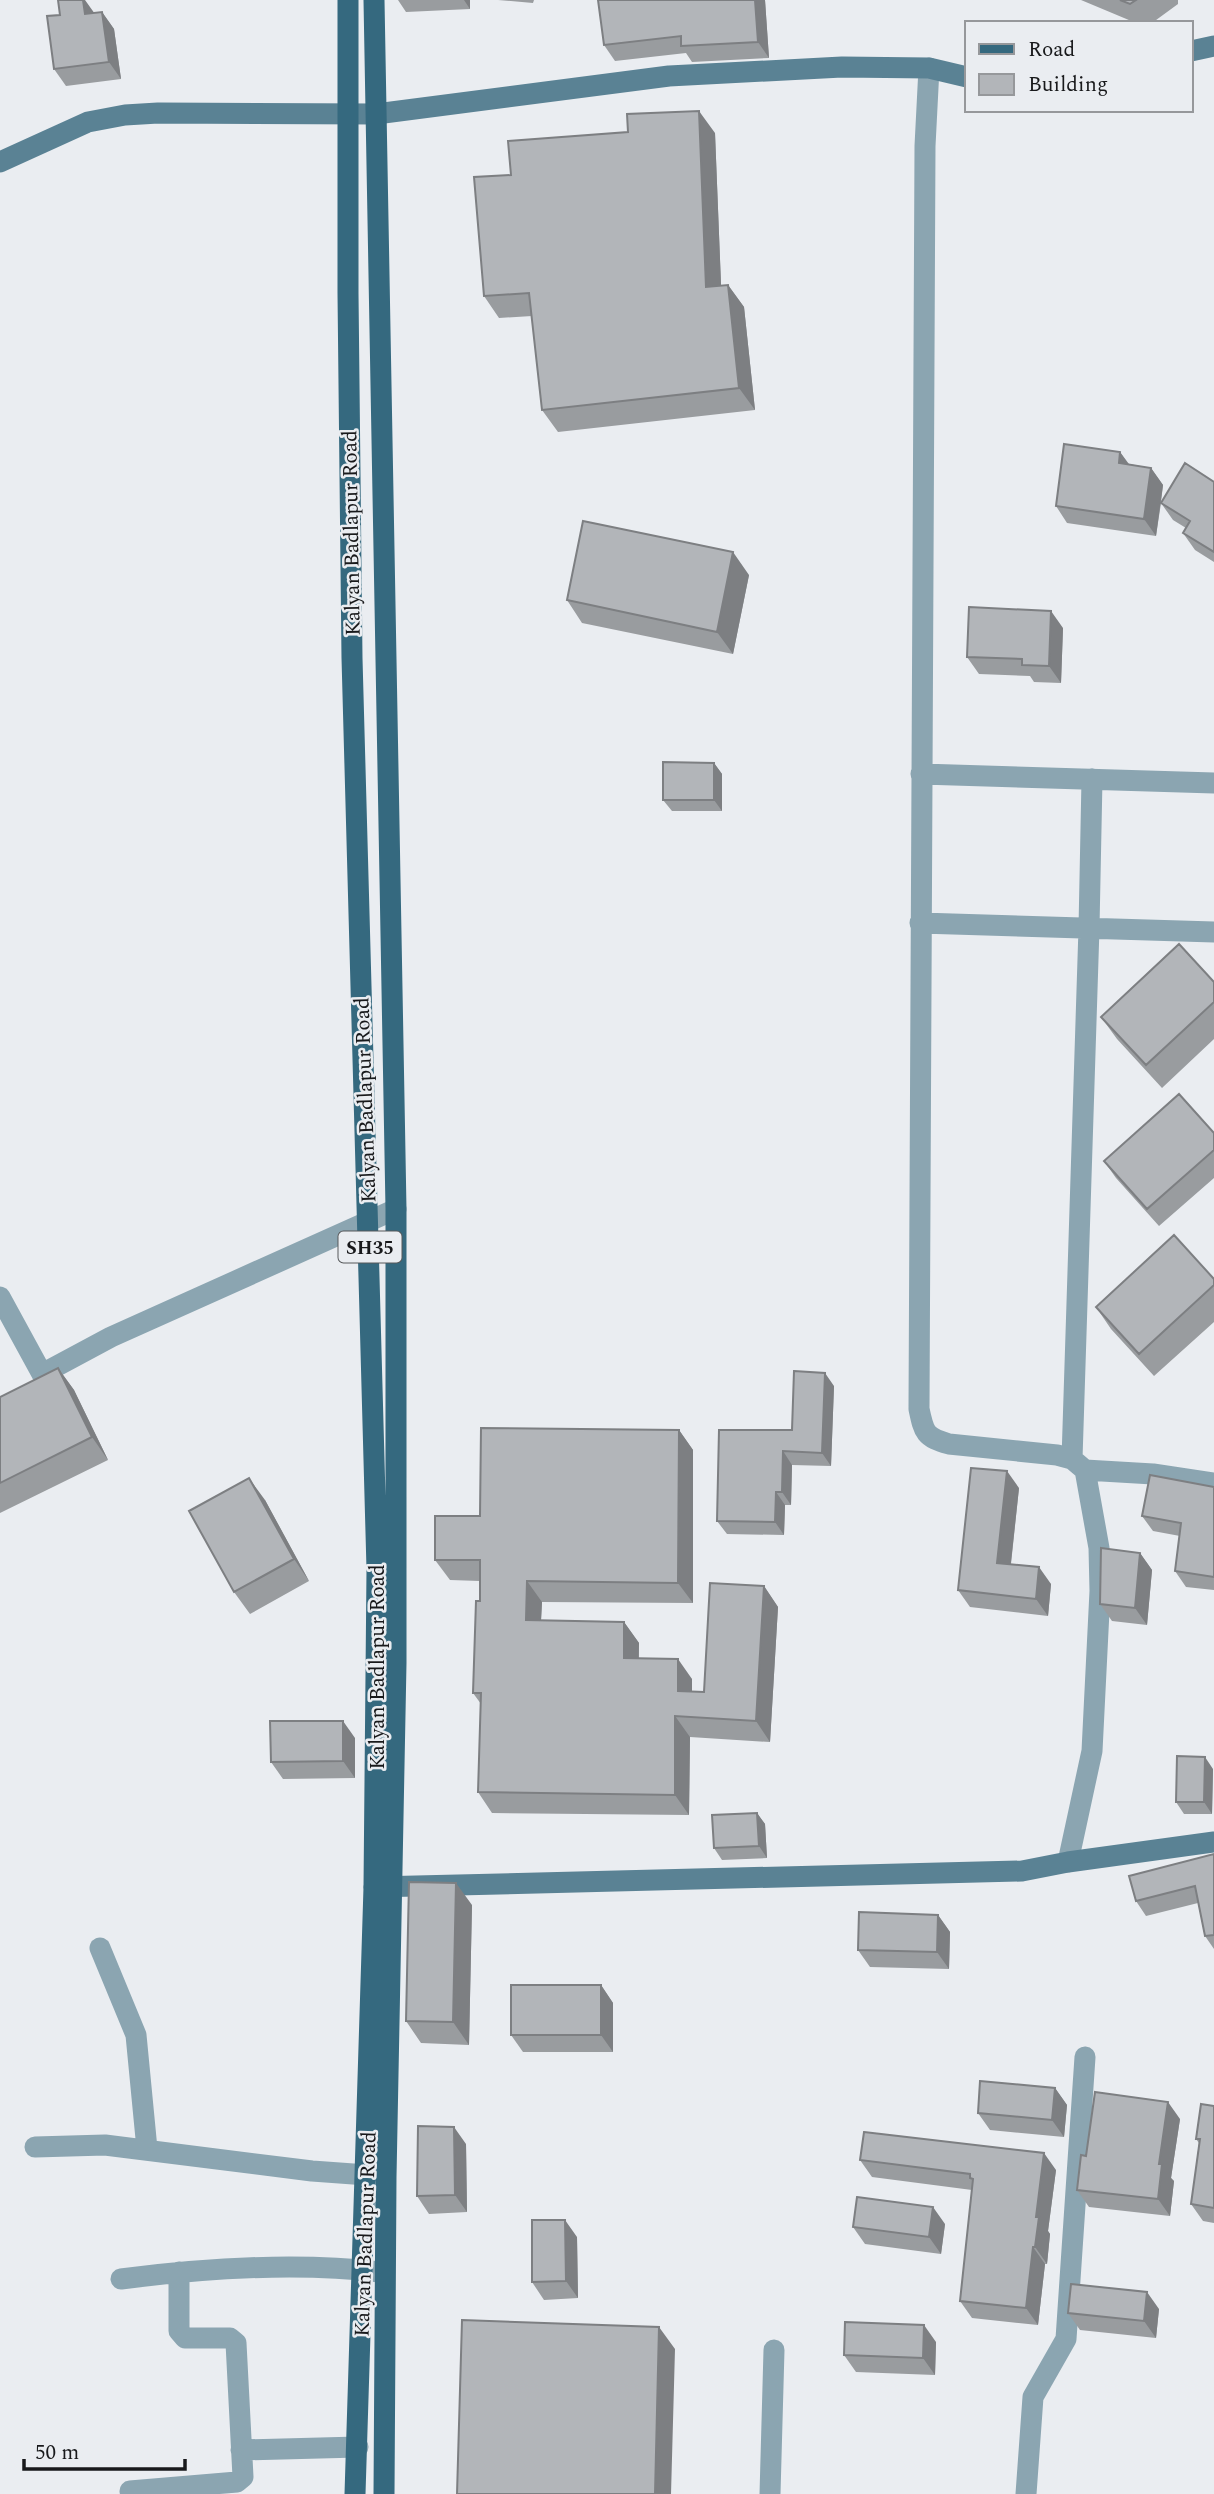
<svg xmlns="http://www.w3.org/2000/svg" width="1214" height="2494" font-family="Spectral,serif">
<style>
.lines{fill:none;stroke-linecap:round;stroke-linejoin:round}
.street{stroke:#8ba5b1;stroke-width:21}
.secondary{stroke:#5a8294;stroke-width:21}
.primary{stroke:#35697f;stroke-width:21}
.wall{fill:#999c9f}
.shaded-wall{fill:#7d7f82}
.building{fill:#b2b5b9;stroke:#7d7f82;stroke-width:2}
.labels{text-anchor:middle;stroke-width:5;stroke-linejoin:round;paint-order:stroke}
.shield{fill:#eaedf1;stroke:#57595b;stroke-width:2}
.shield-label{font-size:19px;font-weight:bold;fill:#18191b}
.street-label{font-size:21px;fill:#18191b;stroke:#eaedf1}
</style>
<rect width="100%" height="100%" fill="#eaedf1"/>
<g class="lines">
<path class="street" d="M929,68L925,146L919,1409C924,1433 925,1437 949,1444L1057,1455L1072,1459L1085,1470L1099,1548L1100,1591L1092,1751L1068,1862
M921,774L1214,783
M920,923L1214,932
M0,1297L42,1374L111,1337L396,1209
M1072,1459L1089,928L1092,779
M1085,1470L1153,1474L1214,1483
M100,1948L136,2035L147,2149
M35,2147L105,2145L312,2171L367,2175
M121,2279C206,2268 295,2262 380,2272
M241,2450L358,2447
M130,2491L237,2482L243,2477L236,2343L230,2338H185L179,2331V2272
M770,2494L774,2350
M1026,2494L1033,2397L1066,2339L1085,2057"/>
<path class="secondary" d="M1191,51L1214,46
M0,162L88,122L125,115L158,113L376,114L669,76L842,67L929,68L967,77
M374,1887L1022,1871L1068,1862L1214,1842"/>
<path class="primary" d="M348,0V293L352,658L377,1569L374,1887L355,2494
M374,0L396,1209V1663L386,2177L384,2494"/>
</g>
<path class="wall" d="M398,0H470V9L406,12Z
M498,0H534L533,3Z
M765,0L769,58L692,62L686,53L615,61L604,45Z
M1081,0H1178V4L1152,23H1136Z
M102,12L114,29L121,79L66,86L54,69L94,13Z
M715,133L721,285H728L744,307L755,410L558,432L542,410L532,316L499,318L484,296L511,175Z
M1120,452L1129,464L1151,468L1163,485L1161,502L1214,482V562L1195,550L1183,533L1186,528L1173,520L1161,503L1156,536L1067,523L1056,506Z
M749,575L733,654L582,623L567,600Z
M1063,628L1061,683L1034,682L1030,676L979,674L967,657Z
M714,763L722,774V811H672L663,800Z
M1214,982V1039L1162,1088L1117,1039L1101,1017Z
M1214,1133V1178L1159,1226L1116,1178L1104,1161Z
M1214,1279V1322L1154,1376L1111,1329L1096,1307Z
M58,1368L74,1390L108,1460L0,1513V1397Z
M834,1386L831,1466L792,1465L791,1505H785L784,1535L727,1534L717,1521L792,1430Z
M679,1430L693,1450V1603L542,1602L541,1620L624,1622L639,1643V1658L692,1679V1692H704L764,1586L778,1607L770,1742L690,1737L689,1815L492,1813L478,1792L481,1704L473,1693L480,1601V1581L450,1580L435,1560L480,1516Z
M1214,1487V1590L1186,1587L1175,1571L1180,1536L1153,1531L1142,1516Z
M1019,1488L1011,1564L1051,1584L1048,1616L970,1607L958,1590Z
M265,1500L309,1581L250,1614L234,1592Z
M1140,1553L1152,1570L1147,1625L1112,1621L1100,1604Z
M355,1738V1778L283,1779L271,1762Z
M1213,1769L1212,1814H1184L1176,1802Z
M757,1813L765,1824L767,1858L722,1860L714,1848Z
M1214,1854V1949L1205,1936L1198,1903L1146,1916L1136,1901Z
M472,1905L469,2045L421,2043L406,2021Z
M938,1915L950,1932L949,1969L870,1967L858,1950Z
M601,1985L613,2003V2052H523L511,2035Z
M1055,2088L1067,2105L1064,2137L990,2130L978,2113Z
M1214,2106V2223L1203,2221L1191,2204L1199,2143L1196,2139Z
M1180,2119L1171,2178L1174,2181L1170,2216L1089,2207L1077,2190L1086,2156Z
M466,2144L467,2212L429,2214L417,2196Z
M860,2160L1056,2170L1048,2231L1050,2234L1047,2264H1045L1038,2325L972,2318L960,2301L972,2190L872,2177Z
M945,2224L941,2254L865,2244L853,2227Z
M577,2237L578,2298L544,2300L532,2282Z
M1159,2309L1156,2338L1080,2330L1068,2313Z
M936,2342L935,2375L856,2372L844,2355Z"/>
<path class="shaded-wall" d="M83,0H85L95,14H85Z
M464,0H470V9Z
M755,0H765L769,58L758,42Z
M102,12L114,29L121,79L109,62Z
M699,111L715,133L722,309L706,287Z
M728,285L744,307L755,410L739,388Z
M1120,452L1132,469L1119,463Z
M1151,468L1163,485L1156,536L1144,519Z
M733,552L749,575L733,654L717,632Z
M1051,611L1063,628L1061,683L1049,666Z
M714,763L722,774V811L714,800Z
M58,1368L74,1390L108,1460L92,1437Z
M825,1373L834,1386L831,1466L822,1453Z
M679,1430L693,1450V1603L678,1583Z
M783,1451L792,1465L791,1505L782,1492Z
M1007,1471L1019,1488L1009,1580L997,1563Z
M249,1478L265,1500L309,1581L294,1559Z
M776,1492L785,1505L784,1535L775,1522Z
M1140,1553L1152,1570L1147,1625L1135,1608Z
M1039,1567L1051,1584L1048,1616L1036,1599Z
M527,1581L542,1602L540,1640L526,1620Z
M764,1586L778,1607L770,1742L756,1721Z
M624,1622L639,1643L638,1678L624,1658Z
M678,1659L692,1679V1712L678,1691Z
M675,1716L690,1737L689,1815L675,1795Z
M343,1721L355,1738V1778L343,1761Z
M1205,1757L1213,1769L1212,1814L1204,1802Z
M757,1813L765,1824L767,1858L759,1846Z
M456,1883L472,1905L469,2045L453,2022Z
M938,1915L950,1932L949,1969L937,1952Z
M601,1985L613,2003V2052L601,2035Z
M1055,2088L1067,2105L1064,2137L1052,2120Z
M1168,2102L1180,2119L1171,2178L1174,2181L1170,2216L1158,2199L1159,2164Z
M454,2127L466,2144L467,2212L455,2195Z
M1044,2153L1056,2170L1048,2231L1050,2234L1047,2264L1035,2247L1036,2217Z
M933,2207L945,2224L941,2254L929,2237Z
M565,2220L577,2237L578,2298L566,2281Z
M1033,2247L1045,2264L1038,2325L1026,2308Z
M1147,2292L1159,2309L1156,2338L1144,2321Z
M924,2325L936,2342L935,2375L923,2358Z
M659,2327L675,2349L671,2494H655Z"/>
<path class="building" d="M58,0H83L85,14L102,12L109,62L54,69L47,16L60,15Z
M598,0H755L758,42L681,46V36L604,45Z
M1120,0H1136L1130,4Z
M699,111L706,287L728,285L739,388L542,410L529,293L484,296L474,177L511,175L508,141L628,132L627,114Z
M1064,444L1120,452L1119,463L1151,468L1144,519L1056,506Z
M1185,463L1214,482V552L1183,533L1190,521L1161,503Z
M583,521L733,552L717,632L567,600Z
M969,607L1051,611L1049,666L1022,665V659L967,657Z
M663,762L714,763V800H663Z
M1179,944L1214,982V1002L1146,1065L1101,1017Z
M1179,1094L1214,1133V1150L1147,1209L1104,1161Z
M1174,1235L1214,1279V1285L1139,1354L1096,1307Z
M58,1368L92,1437L0,1483V1397Z
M794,1371L825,1373L822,1453L783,1451L782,1492H776L775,1522L717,1521L719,1430H792Z
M481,1428L679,1430L678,1583L527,1581L526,1620L624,1622V1658L678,1659V1691L704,1692L710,1583L764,1586L756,1721L675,1716V1795L478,1792L481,1693H473L476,1601H480V1560H435V1516H480Z
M971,1468L1007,1471L997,1563L1039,1567L1036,1599L958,1590Z
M1150,1475L1214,1487V1577L1175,1571L1181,1523L1142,1516Z
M249,1478L294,1559L234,1592L189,1511Z
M1101,1548L1140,1553L1135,1608L1100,1604Z
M270,1721H343V1761L271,1762Z
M1177,1756L1205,1757L1204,1802H1176Z
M757,1813L759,1846L714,1848L712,1815Z
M1214,1854V1935L1205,1936L1195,1886L1136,1901L1129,1876Z
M409,1882L456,1883L453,2022L406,2021Z
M859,1912L938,1915L937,1952L858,1950Z
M511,1985H601V2035H511Z
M980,2081L1055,2088L1052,2120L978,2113Z
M1095,2092L1168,2102L1159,2164H1162L1158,2199L1077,2190L1081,2155L1086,2156Z
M1201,2104L1214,2106V2208L1191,2204L1200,2139H1196Z
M418,2126L454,2127L455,2195L417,2196Z
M864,2132L1044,2153L1036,2217H1039L1035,2247H1033L1026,2308L960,2301L973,2179L970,2178V2174L860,2160Z
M857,2197L933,2207L929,2237L853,2227Z
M532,2220H565L566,2281L532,2282Z
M1071,2284L1147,2292L1144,2321L1068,2313Z
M462,2320L659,2327L655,2494H457Z
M845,2322L924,2325L923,2358L844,2355Z"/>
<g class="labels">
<rect class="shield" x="338.5" y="1231.5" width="63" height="31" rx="5"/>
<g class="shield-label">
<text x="370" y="1254">SH35</text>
</g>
<g class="street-label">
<text transform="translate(351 533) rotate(-91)" y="7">Kalyan Badlapur Road</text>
<text transform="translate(365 1100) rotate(-92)" y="7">Kalyan Badlapur Road</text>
<text transform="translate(377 1667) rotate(-90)" y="7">Kalyan Badlapur Road</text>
<text transform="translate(365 2234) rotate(-88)" y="7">Kalyan Badlapur Road</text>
</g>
</g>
<rect x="965" y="21" width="228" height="91" fill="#eaedf1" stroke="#96989b" stroke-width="2"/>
<rect x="979" y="44" width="35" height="10" fill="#35697f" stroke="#96989b" stroke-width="2"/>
<text x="1028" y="56" font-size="21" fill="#18191b">Road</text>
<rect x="979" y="74" width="35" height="21" fill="#b2b5b9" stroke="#96989b" stroke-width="2"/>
<text x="1028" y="91" font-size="21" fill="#18191b">Building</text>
<path d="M24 2459v10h161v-10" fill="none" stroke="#18191b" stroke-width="3.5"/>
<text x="35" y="2459" font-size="21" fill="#18191b" stroke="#eaedf1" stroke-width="5" paint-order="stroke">50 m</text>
</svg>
